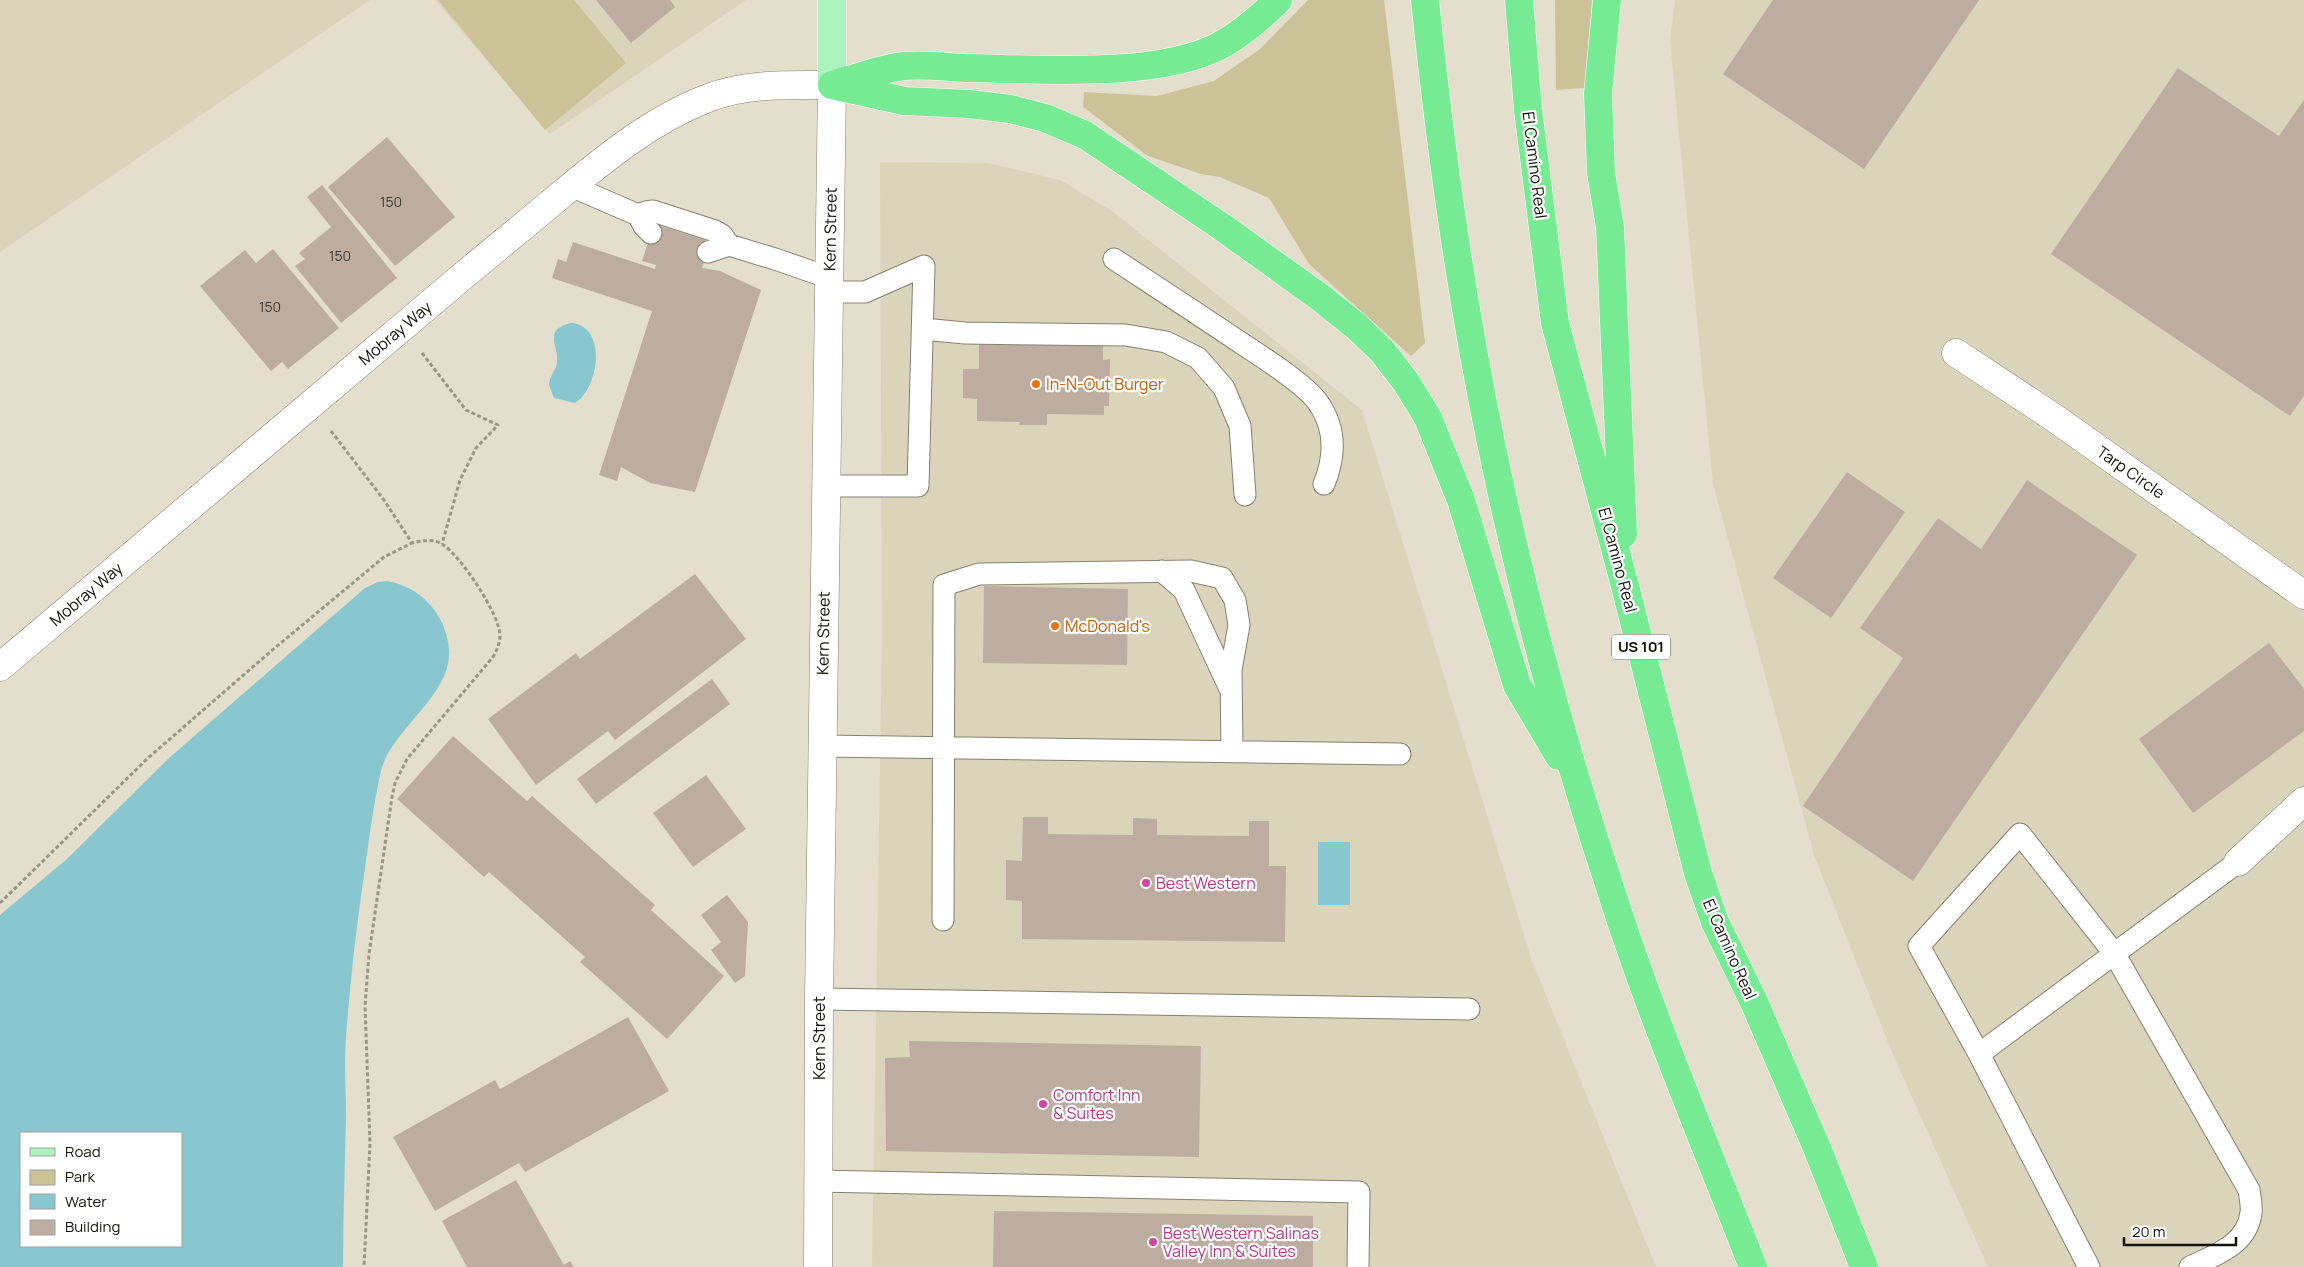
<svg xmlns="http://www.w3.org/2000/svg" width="2304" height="1267" font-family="Manrope,sans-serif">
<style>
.built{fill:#dad4ba}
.green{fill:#ccc298}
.water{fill:#88c6d0;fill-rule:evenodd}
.building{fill:#bdada0}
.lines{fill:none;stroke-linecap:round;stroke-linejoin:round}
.lane-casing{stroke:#858170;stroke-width:23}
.street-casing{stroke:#858170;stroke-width:29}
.primary-casing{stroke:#fff;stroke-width:29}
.highway-casing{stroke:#fff;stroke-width:29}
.path{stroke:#999587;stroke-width:3;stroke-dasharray:4 2.5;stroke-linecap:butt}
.lane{stroke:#fff;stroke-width:21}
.street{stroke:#fff;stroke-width:28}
.primary{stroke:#adf3bf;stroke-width:28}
.highway{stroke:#77eb94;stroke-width:28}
.food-dot{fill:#e8710a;stroke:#fff;stroke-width:2}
.hotel-dot{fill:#d1479c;stroke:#fff;stroke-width:2}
.labels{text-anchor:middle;stroke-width:4.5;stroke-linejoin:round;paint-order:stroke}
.number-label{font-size:14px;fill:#3d3830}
.shield{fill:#fff;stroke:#595854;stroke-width:1}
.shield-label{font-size:15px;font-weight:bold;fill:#12110b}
.street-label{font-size:16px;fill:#12110b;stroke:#fff}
.food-label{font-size:16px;fill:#c56008;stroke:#fff;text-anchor:start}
.hotel-label{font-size:16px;fill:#b23c85;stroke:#fff;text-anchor:start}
</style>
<rect width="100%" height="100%" fill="#e4dfcc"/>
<path class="built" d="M0,0H370L0,252Z
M435,0H746L550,134Z
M1675,0H2304V1267H1988L1891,1050L1814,855L1713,484L1670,41Z
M880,162L989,163L1060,180L1112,211L1362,410L1531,958L1656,1267H872L882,640Z"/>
<path class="green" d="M438,0H574L626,63L545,130Z
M1308,0H1384L1425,343L1411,356L1309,264L1269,198L1220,177L1201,174L1148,156L1083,107L1084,92L1157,96L1214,81L1260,49Z
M1555,0H1592L1585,88L1556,90Z"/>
<path class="water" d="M571,323C607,325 600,388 575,403L554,398L549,385C549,376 556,371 557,362C559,345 542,330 571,323Z
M387,581C421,587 445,613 449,648C453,696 392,727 381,771C373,805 369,841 364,875C356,929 350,983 346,1037C344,1063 346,1090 346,1116C345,1166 343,1217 343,1267H0V915L67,859L169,758L365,588L378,582ZM21,1133H181V1246H21Z
M1318,842H1350V905H1318Z"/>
<path class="building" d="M596,0H670L675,7L631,43Z
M1773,0H1979L1864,169L1723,74Z
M2178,68L2279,136L2304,100V396L2290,416L2051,254Z
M387,137L455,217L395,266L328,187Z
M322,185L397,278L341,323L295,266L305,259L299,253L331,227L307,197Z
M654,224L711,242L702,268L720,271L761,290L695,492L650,483L621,467L617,481L599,475L652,311L552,278L558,259L566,262L573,242L655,269L656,265L642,261Z
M273,249L339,328L288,369L282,362L271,371L200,286L245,250L256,263Z
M979,344L1103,346V360L1110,359L1109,406H1104V415L1047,414V425H1019L1020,422L977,421V399L963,398V369H979Z
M1847,472L1905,512L1831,618L1773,578Z
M2027,480L2137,555L1913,881L1803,806L1903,658L1860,628L1938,518L1981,549Z
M695,574L746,639L615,740L608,731L536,785L488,719L576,653L580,659Z
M984,586L1128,589L1127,665L983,663Z
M2269,643L2304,689V731L2193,813L2139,739Z
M712,679L730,704L596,804L577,779Z
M453,736L527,801L532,796L655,905L651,910L724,976L667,1039L580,962L585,957L489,872L484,877L397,799Z
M706,775L746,829L693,867L653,813Z
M1023,817H1048V834L1133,835V818L1157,819V835L1249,836V821H1269V866H1286L1285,942L1022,939V901L1006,900V860L1022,861Z
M727,895L748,922L745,976L735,983L711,950L721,942L701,915Z
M628,1017L669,1091L525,1172L519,1163L435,1211L393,1137L495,1080L500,1089Z
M909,1041L1201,1046L1199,1157L886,1151L885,1058L910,1057Z
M516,1180L564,1265L570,1261L574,1267H467L442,1221Z
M994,1211L1313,1216V1267H993Z"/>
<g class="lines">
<defs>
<path id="lane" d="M571,186L638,215L646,212L653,211L715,231L722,235L729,245L775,259L830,278
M638,215L644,226L651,233
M708,252L729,245
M1114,259C1158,288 1201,316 1244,345C1264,358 1303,383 1317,401C1336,427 1336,455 1324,484
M923,329L965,333L1126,335L1166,342L1198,358L1224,388L1240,426L1245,495
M825,486H918L924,266L865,292H830
M1162,571L1184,590L1230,689
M822,746L1400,754
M943,920L944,585L979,574L1191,571L1222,578L1235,600L1239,625L1231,670L1232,751
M819,999L1469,1009
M1979,1054L2238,862
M817,1181L1359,1192L1358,1267
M2089,1267L1979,1054L1919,946L2020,834L2114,953L2249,1190C2250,1197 2252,1206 2251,1213C2247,1245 2215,1255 2190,1267"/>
<path id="street" d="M1956,353L2053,417L2304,595
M0,667C152,538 304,409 457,281C490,253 524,226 557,198C604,159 651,120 708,98C747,83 790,85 832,85L819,999L818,1267
M2238,862L2304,801"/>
<path id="primary" d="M832,85V0"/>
<path id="highway" d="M1425,0C1440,146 1460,293 1490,438C1522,595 1564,750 1615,903C1655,1026 1706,1146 1753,1267
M1519,0L1528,110L1555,323L1625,586L1698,873L1715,922L1754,1002L1817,1148L1864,1267
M1607,0L1598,94L1601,173L1610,227L1623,534
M838,83C859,78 882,68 904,66C924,64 945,67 965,68C1036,69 1158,79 1221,45C1242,33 1261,17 1278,0
M832,85L904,101L969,104L1010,109L1045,118L1085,135L1222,227L1321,298L1357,327L1382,351L1406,382L1428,418L1461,500L1517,685L1559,756"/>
</defs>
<use href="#lane" class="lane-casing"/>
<use href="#street" class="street-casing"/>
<use href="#primary" class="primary-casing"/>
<use href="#highway" class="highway-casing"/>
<path class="path" d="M422,353L466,410L498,425L476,448L460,480L442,544
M331,431L384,500L412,543C422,541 432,538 442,544C460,555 499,613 500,635C500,643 497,650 493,657L407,759L395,783L392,797L369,954L365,1006L370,1143L364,1267
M0,903L148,758L270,652L384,557L412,543"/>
<use href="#lane" class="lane"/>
<use href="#street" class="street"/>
<use href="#primary" class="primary"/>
<use href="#highway" class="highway"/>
</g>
<g class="food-dot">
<circle cx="1036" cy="384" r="5"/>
<circle cx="1055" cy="626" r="5"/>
</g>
<g class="hotel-dot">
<circle cx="1146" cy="883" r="5"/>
<circle cx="1043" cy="1104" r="5"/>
<circle cx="1153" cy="1242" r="5"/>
</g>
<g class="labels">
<g class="number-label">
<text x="391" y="207">150</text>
<text x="340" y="261">150</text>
<text x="270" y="312">150</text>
</g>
<rect class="shield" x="1612" y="634.5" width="58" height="25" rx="4"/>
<g class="shield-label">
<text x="1641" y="652">US 101</text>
</g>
<g class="street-label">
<text transform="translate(1535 165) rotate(83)" y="6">El Camino Real</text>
<text transform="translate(830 229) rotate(-89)" y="6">Kern Street</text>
<text transform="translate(395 333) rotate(-40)" y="6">Mobray Way</text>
<text transform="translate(2131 472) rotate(35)" y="6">Tarp Circle</text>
<text transform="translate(1618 560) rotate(75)" y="6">El Camino Real</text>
<text transform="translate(86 594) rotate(-40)" y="6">Mobray Way</text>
<text transform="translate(823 633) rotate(-89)" y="6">Kern Street</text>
<text transform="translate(1730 949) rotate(66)" y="6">El Camino Real</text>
<text transform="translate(819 1038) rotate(-90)" y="6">Kern Street</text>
</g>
<g class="food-label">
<text x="1046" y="390">In-N-Out Burger</text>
<text x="1065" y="632">McDonald's</text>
</g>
<g class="hotel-label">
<text x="1156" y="889">Best Western</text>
<text x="1053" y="1101">Comfort Inn<tspan x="1053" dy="18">&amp; Suites</tspan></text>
<text x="1163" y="1239">Best Western Salinas<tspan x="1163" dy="18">Valley Inn &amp; Suites</tspan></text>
</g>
</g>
<rect x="20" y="1132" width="162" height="115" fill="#ffffff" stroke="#a0a09d"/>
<rect x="30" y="1148" width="25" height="8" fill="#adf3bf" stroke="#a0a09d"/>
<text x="65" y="1157" font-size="15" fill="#12110b">Road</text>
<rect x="30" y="1170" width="25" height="15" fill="#ccc298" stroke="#a0a09d"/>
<text x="65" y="1182" font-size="15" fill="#12110b">Park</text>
<rect x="30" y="1194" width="25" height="15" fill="#88c6d0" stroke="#a0a09d"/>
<text x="65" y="1207" font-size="15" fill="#12110b">Water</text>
<rect x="30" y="1220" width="25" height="15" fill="#bdada0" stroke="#a0a09d"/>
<text x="65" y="1232" font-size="15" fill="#12110b">Building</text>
<path d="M2124 1237v8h112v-8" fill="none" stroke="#12110b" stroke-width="2.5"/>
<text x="2132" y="1237" font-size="15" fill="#12110b" stroke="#ffffff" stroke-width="4" paint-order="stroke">20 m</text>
</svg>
